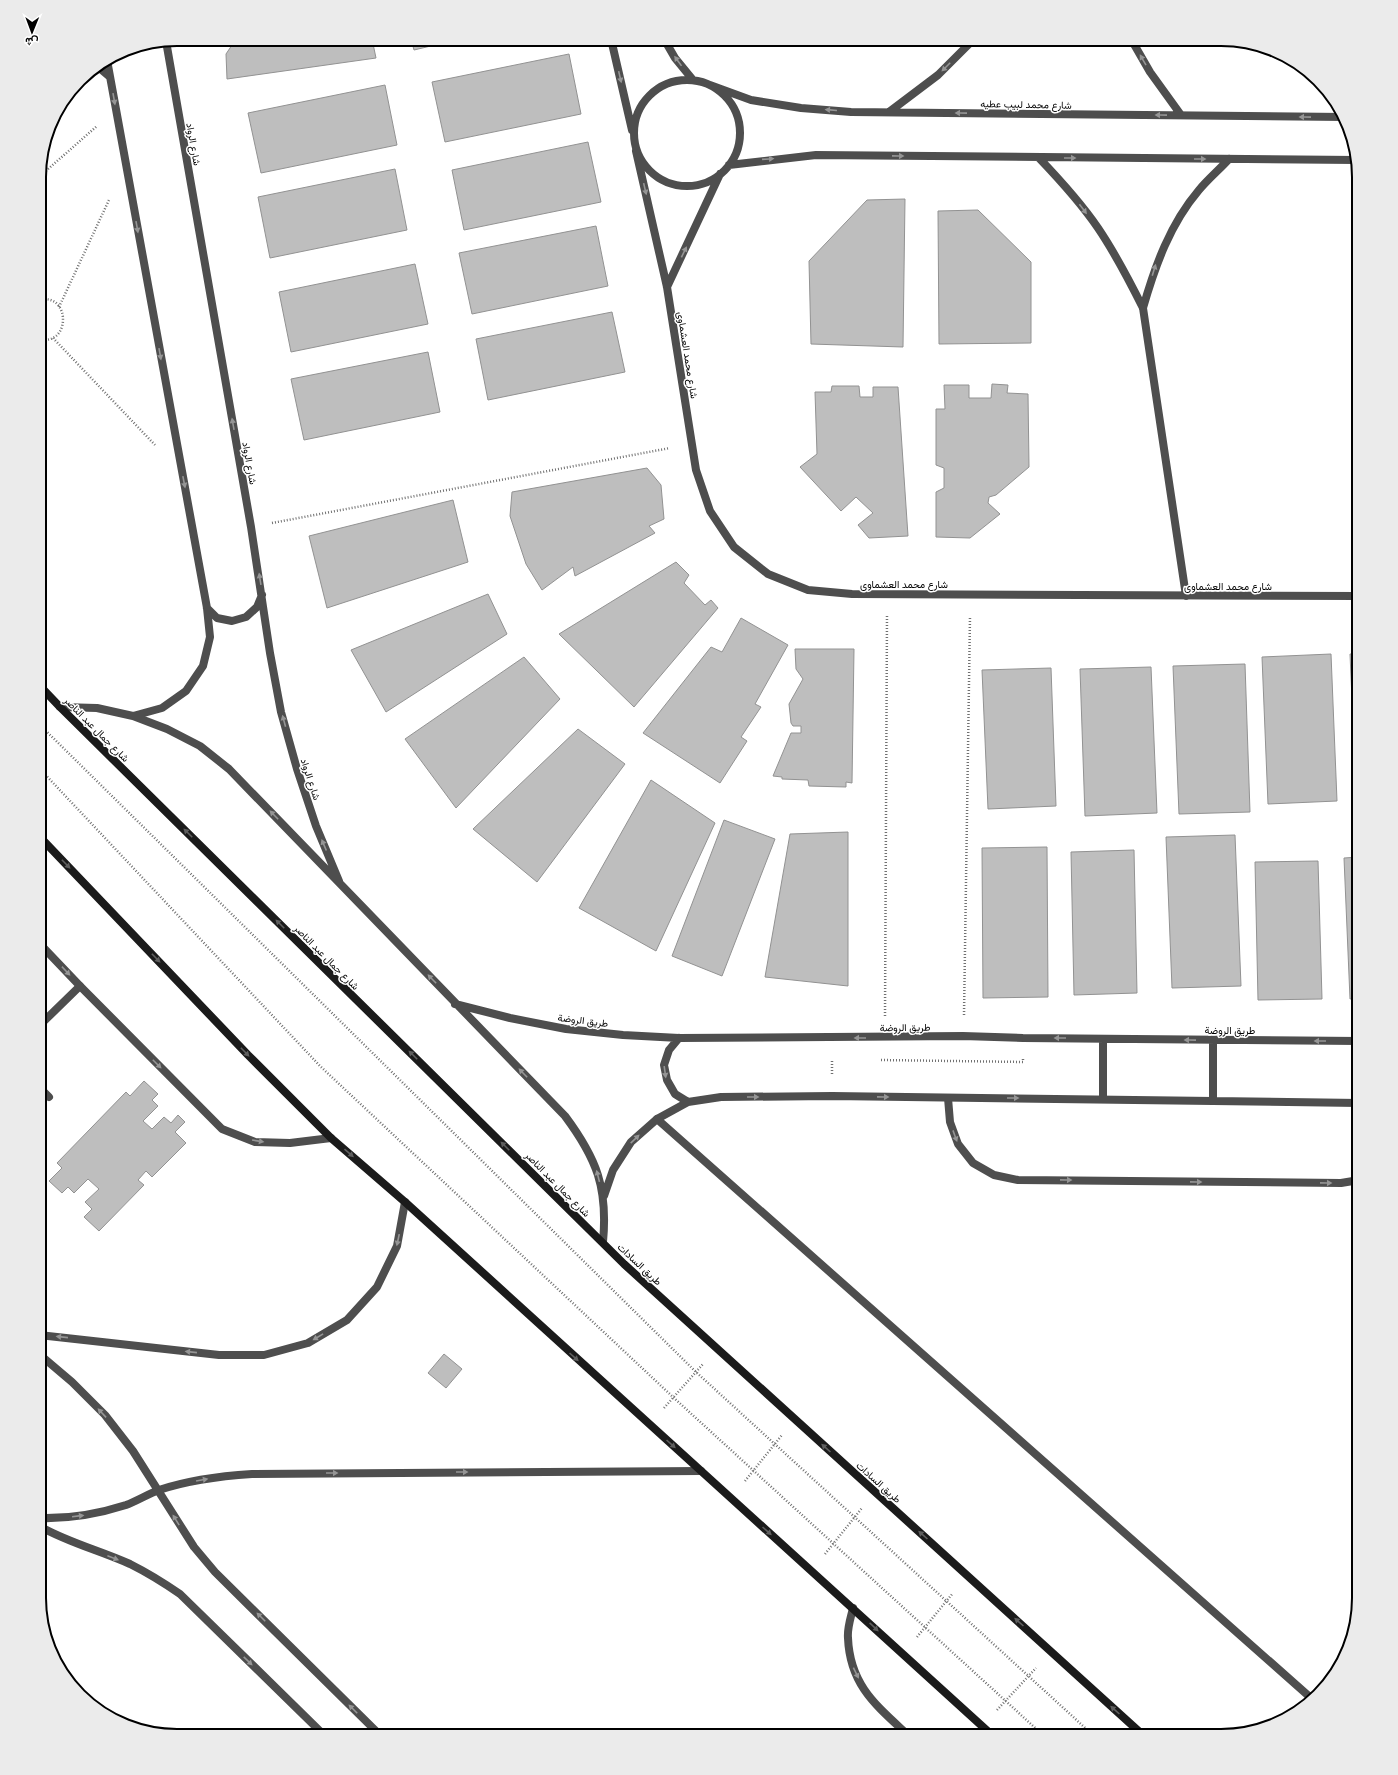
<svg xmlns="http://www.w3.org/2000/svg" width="1398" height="1775" font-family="'Fira Sans',Vazirmatn,sans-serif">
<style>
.building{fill:#bebebe;stroke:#929292}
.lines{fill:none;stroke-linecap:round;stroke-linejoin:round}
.path{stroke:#707070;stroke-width:2.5;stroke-dasharray:1 2;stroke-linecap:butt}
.service{stroke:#4e4e4e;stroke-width:8}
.minor{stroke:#4e4e4e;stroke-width:8}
.tertiary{stroke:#4e4e4e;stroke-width:8}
.secondary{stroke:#1b1b1b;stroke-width:8}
.oneway{fill:#959595}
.oneway2{fill:#5f5f5f}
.labels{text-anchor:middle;stroke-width:3;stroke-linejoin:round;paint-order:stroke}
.street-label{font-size:10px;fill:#000;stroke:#fff}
.rim{fill:none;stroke:#000;stroke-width:2}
</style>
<rect width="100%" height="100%" fill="#fff"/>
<path class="building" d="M236,39H372L376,58L227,79L226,54Z
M411,39H460L414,50Z
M569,54L581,114L445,142L432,82Z
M385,85L397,145L261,173L248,113Z
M588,142L601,202L464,230L452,170Z
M395,169L407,230L270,258L258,197Z
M905,199L903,347L811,344L809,261L867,200Z
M978,210L1031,262V343L939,344L938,211Z
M596,226L608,286L472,314L459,253Z
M415,264L428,324L291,352L279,292Z
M612,312L625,372L488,400L476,339Z
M428,352L440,412L304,440L291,379Z
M992,384L1008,385L1007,393L1028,394L1029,467L996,495L989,497L988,503L1000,514L970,538L936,537V492L944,488V468L936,465V409H945L944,385H969V398H991Z
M832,386H859L860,397H873V387H898L908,536L869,538L858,525L873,513L856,497L841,511L800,467L817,454L815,392H831Z
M647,468L661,485L664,519L649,526L655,533L575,576L573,567L542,590L526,564L510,516L512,492Z
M453,500L468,562L327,608L309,536Z
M676,562L689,575L684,583L705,605L711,600L718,608L634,707L559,634Z
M488,594L507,634L386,712L351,650Z
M741,618L788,645L755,704L761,707L741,737L747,741L720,783L643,733L711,647L722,652Z
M795,649H854L852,783L846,782V787L809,786L808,780L782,779V777L773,776L791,733H801V726H793L791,723L789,704L803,679L796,669Z
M1331,654L1337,801L1268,804L1262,657Z
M1350,654H1359V813H1357Z
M524,657L560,699L456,808L405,739Z
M1245,664L1250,812L1179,814L1173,666Z
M1151,667L1157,813L1085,816L1080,669Z
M1051,668L1056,806L988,809L982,670Z
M578,729L625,764L537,882L473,829Z
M651,780L715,823L656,951L579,908Z
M724,820L775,839L722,976L672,956Z
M848,832V986L765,977L790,834Z
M1235,835L1241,986L1172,988L1166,837Z
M1047,847L1048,997L983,998L982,848Z
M1134,850L1137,993L1074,995L1071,852Z
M1359,857V998L1350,999L1344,858Z
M1318,861L1322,999L1258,1000L1255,862Z
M144,1081L158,1094L152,1100L158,1106L143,1121L152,1129L164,1117L171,1123L178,1115L185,1122L175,1132L186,1143L152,1177L146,1171L138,1180L144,1185L99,1231L84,1217L92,1209L85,1202L99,1189L88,1179L74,1193L68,1187L62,1193L49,1181L62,1168L57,1163L126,1092L130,1096Z
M39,1187L45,1193L39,1200Z
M444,1354L462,1369L446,1388L428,1373Z"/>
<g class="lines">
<path class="path" d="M39,177L97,126
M39,287L43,299
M59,307L109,200
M53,338L155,445
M39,339C71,347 71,292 39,300
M272,523L670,448
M39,724L696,1372L1094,1736
M39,768L320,1066L674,1398L1044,1736
M964,1015L970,616
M885,1016L887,615
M881,1060L1023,1062V1059
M832,1074V1060
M664,1408L703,1364
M745,1481L782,1435
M825,1554L862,1508
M917,1637L953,1593
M997,1710L1036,1668"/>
<path class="service" d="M39,1026L80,986
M39,1087L49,1097
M948,1098L950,1122L958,1144L973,1163L994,1175L1018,1180L1341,1183L1359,1180"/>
<path class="minor" d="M611,39L632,130
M664,39L675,58L693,80
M1131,39L1150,72L1181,115
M634 133a53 53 0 1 1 106 0a53 53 0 1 1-106 0Z
M710,85L751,100L801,108L851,112L1344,117
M889,112L938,75L974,39
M636,151L667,287L696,470L710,511L734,547L768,574L808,590L852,594L1359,596
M1039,158C1060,180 1081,203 1098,228C1115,253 1129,280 1143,308L1186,596
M729,165L816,155L1356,160
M667,287L720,174
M1143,308C1155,266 1170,224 1199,190C1208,179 1219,170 1229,159
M657,1119L1311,1698
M39,1335L219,1355H264L308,1343L347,1320L377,1287L397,1246L405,1202
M39,1354L72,1382L105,1415L133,1451L194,1547L215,1572L381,1736
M39,1518C69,1519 98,1514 126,1505C137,1501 148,1494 159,1490C189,1480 221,1476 252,1474L701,1471
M39,1526C69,1543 99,1550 130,1564C148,1573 164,1583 180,1594L325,1736"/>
<path class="tertiary" d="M166,41L251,527L270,653L281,712L297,769L316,826L339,881
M107,60L207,608L210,637L203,666L186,691L162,708L133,716
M97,66L110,77
M207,608L217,618L232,621L246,617L257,607L262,595
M60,707L97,708L133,716L167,729L200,746L229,769L565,1116C597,1159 608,1188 603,1242
M39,943L80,986L222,1129L255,1142L290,1143L331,1138
M455,1004L510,1018L566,1029L623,1035L679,1038L963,1036L1023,1038L1359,1041
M679,1038L669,1050L664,1065L667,1080L675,1094L688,1102
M1103,1099V1039
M1213,1101V1040
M604,1196L613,1170L631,1142L657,1119L688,1102L721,1097L832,1096L1359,1103
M853,1608C851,1617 847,1628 848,1638C850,1686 877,1706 909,1736"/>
<path class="secondary" d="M39,685L60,707L624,1264L1144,1736
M39,836L248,1055L331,1138L405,1202L993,1736"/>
</g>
<defs><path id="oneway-solid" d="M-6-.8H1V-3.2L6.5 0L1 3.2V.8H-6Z"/></defs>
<g class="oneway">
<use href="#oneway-solid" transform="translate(1143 60) rotate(-120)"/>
<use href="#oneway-solid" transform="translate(678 61) rotate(-126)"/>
<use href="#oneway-solid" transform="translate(946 67) rotate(135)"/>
<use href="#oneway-solid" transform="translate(620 77) rotate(77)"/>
<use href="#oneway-solid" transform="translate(114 99) rotate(80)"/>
<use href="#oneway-solid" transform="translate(831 110) rotate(-175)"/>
<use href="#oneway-solid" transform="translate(961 113) rotate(-179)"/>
<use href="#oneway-solid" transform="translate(1161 115) rotate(-179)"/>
<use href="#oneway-solid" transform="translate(1305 117) rotate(-179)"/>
<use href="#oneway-solid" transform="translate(898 156) rotate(1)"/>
<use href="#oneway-solid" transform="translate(1070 158)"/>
<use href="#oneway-solid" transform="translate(768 159) rotate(-4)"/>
<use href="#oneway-solid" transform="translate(1200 159)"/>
<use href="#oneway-solid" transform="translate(645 189) rotate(77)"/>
<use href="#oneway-solid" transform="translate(1083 209) rotate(53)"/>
<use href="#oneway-solid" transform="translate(137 227) rotate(80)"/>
<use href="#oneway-solid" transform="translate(684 252) rotate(-64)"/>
<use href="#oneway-solid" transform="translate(1154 270) rotate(-73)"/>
<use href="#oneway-solid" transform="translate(160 354) rotate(80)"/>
<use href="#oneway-solid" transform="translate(233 424) rotate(-100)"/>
<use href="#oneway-solid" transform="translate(184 482) rotate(79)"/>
<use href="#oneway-solid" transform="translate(260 579) rotate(-99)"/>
<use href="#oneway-solid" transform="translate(284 721) rotate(-105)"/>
<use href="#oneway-solid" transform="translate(274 815) rotate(-134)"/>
<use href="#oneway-solid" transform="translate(324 845) rotate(-113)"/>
<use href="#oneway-solid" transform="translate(66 971) rotate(47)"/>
<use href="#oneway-solid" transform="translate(432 979) rotate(-134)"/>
<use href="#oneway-solid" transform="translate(860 1038) rotate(180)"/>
<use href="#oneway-solid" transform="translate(1060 1038) rotate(-180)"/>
<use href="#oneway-solid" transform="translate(1190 1040) rotate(-179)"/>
<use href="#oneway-solid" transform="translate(1320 1041) rotate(-180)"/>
<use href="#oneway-solid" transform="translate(157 1064) rotate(45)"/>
<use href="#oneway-solid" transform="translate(665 1072) rotate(82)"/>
<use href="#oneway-solid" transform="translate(523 1073) rotate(-134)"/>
<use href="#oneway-solid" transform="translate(753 1097)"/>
<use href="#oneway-solid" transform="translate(883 1097) rotate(1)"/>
<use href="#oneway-solid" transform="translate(1013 1098)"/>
<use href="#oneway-solid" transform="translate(955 1136) rotate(70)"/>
<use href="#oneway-solid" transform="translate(635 1139) rotate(-44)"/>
<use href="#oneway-solid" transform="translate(258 1141) rotate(9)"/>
<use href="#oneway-solid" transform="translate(598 1176) rotate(-104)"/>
<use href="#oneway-solid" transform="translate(1066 1180) rotate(1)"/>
<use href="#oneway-solid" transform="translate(1196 1182) rotate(1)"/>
<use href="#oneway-solid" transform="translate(1326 1183) rotate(1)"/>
<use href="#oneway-solid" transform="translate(398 1240) rotate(102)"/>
<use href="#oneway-solid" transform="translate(62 1337) rotate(-174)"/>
<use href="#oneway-solid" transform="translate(318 1337) rotate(149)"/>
<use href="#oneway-solid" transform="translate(191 1352) rotate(-174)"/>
<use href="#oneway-solid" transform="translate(102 1413) rotate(-133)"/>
<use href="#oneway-solid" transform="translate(462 1472)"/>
<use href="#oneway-solid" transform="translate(332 1473)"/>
<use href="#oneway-solid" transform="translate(202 1480) rotate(-10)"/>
<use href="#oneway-solid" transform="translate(78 1516) rotate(-7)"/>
<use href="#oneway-solid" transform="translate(176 1520) rotate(-122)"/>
<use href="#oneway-solid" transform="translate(113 1558) rotate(21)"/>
<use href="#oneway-solid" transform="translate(261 1617) rotate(-135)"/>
<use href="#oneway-solid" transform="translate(248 1661) rotate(44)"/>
<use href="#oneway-solid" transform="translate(856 1673) rotate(64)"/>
<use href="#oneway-solid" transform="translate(353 1709) rotate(-135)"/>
</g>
<g class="oneway2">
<use href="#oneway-solid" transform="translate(188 833) rotate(-135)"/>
<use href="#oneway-solid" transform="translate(66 864) rotate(46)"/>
<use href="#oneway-solid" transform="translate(280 924) rotate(-135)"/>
<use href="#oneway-solid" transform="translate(156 958) rotate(46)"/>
<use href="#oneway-solid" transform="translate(245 1052) rotate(46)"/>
<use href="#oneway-solid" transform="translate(413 1055) rotate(-135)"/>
<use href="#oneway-solid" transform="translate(505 1146) rotate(-135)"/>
<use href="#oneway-solid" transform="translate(349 1153) rotate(41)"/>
<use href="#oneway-solid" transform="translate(574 1357) rotate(42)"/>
<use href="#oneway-solid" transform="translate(671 1444) rotate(42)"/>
<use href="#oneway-solid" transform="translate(826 1448) rotate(-138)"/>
<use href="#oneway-solid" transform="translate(767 1531) rotate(42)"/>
<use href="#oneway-solid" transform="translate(923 1535) rotate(-138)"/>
<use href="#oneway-solid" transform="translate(1019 1622) rotate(-138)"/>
<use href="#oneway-solid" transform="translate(874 1627) rotate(43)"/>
<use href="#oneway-solid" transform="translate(1115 1710) rotate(-138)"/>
</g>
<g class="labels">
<g class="street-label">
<text transform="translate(1026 104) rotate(1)" y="4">شارع محمد لبيب عطيه</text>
<text transform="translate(194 144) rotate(80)" y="4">شارع الرواد</text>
<text transform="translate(688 355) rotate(81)" y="4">شارع محمد العشماوى</text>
<text transform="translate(250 463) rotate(80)" y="4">شارع الرواد</text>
<text x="904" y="588">شارع محمد العشماوى</text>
<text x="1228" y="590">شارع محمد العشماوى</text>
<text transform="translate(97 729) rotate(45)" y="4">شارع جمال عبد الناصر</text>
<text transform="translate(311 779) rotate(72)" y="4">شارع الرواد</text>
<text transform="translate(327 957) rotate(45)" y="4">شارع جمال عبد الناصر</text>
<text transform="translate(583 1020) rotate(7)" y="4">طريق الروضة</text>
<text transform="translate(905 1027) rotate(-1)" y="4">طريق الروضة</text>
<text x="1230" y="1034">طريق الروضة</text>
<text transform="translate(558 1184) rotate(45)" y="4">شارع جمال عبد الناصر</text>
<text transform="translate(640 1264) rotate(43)" y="4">طريق السادات</text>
<text transform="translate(879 1482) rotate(42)" y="4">طريق السادات</text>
</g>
</g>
<path d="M0 0H1398V1775H0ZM177 46H1221A131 131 0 0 1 1352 177V1598A131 131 0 0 1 1221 1729H177A131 131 0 0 1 46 1598V177A131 131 0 0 1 177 46Z" fill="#ebebeb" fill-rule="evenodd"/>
<path class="rim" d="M177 46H1221A131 131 0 0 1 1352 177V1598A131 131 0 0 1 1221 1729H177A131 131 0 0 1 46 1598V177A131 131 0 0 1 177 46Z"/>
<g transform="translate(32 32) rotate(181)" stroke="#ffffff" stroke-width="3" paint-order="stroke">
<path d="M0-3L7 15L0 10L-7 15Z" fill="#000000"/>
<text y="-6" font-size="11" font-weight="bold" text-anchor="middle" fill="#000000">ش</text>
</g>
</svg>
